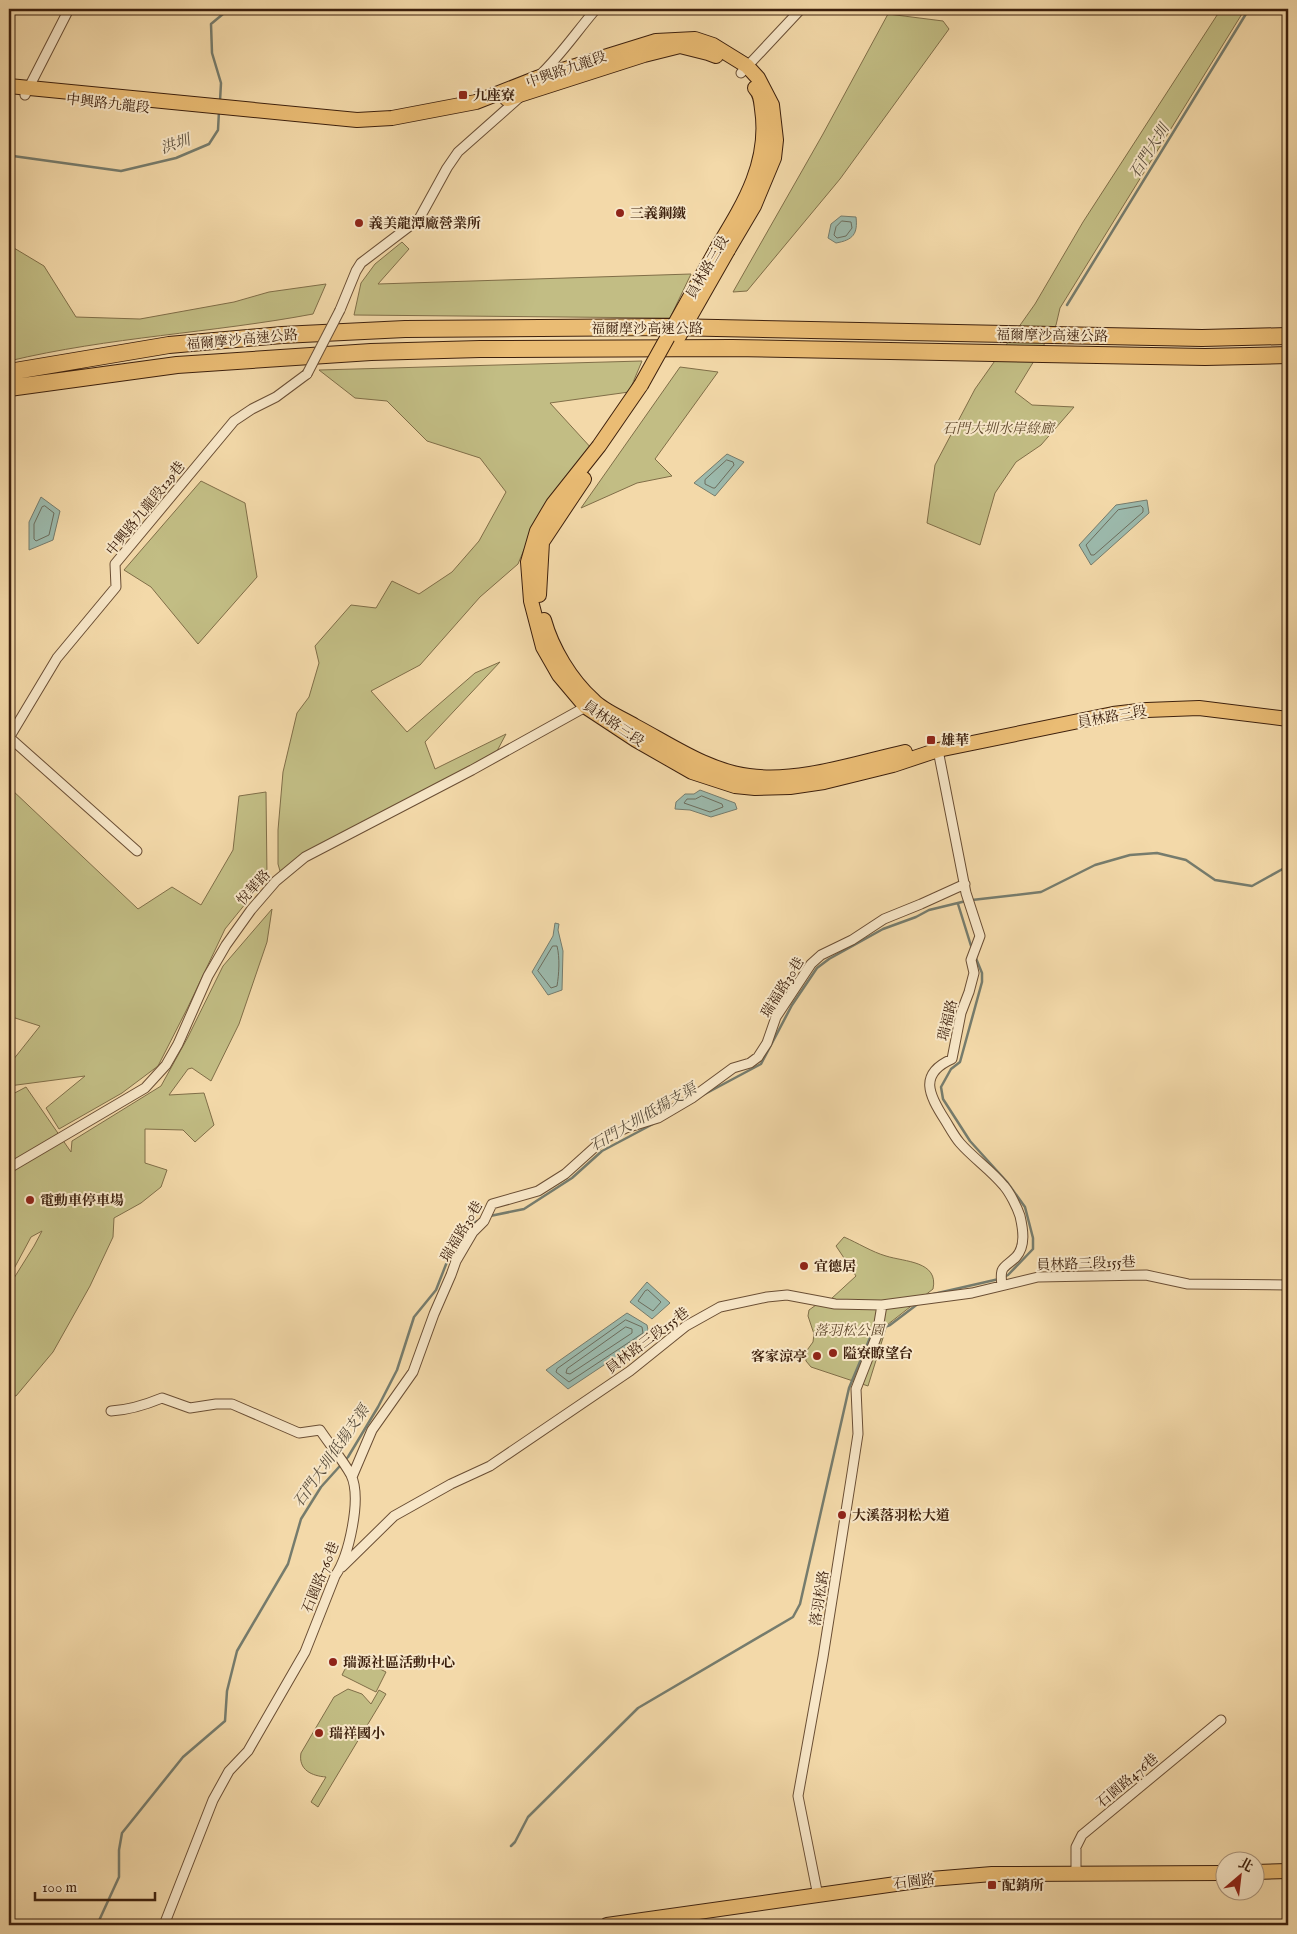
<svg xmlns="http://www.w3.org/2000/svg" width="1297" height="1934" font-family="'IM FELL English','Noto Serif TC',serif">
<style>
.green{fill:#c2bd84;stroke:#806e48}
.water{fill:#9cbaad;stroke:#767c6d}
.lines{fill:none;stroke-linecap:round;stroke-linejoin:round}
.shore{stroke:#6c6d5d;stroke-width:1}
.stream{stroke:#767c6d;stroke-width:2.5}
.street-casing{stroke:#6a4e34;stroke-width:11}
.primary-casing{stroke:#3d200d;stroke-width:16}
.highway-casing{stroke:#3d200d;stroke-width:18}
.street{stroke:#f7e6c7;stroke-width:9}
.primary{stroke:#eabc74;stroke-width:14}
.highway{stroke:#eabc74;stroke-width:16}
.street-bridge-casing{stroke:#6a4e34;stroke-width:11;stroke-linecap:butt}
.primary-bridge-casing{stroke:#3d200d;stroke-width:16;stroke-linecap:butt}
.street-bridge{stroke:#f7e6c7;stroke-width:9}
.primary-bridge{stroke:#eabc74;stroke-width:14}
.poi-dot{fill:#8f2418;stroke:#f7e6c7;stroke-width:2}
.labels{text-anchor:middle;stroke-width:4;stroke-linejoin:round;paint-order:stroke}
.street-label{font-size:14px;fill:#3d200d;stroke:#f7e6c7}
.poi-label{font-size:14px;font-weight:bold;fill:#3d200d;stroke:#f7e6c7;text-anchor:start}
.park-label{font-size:14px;font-style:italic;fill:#5e472b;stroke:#f7e6c7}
.water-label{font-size:15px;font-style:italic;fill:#5a4e3d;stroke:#f7e6c7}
</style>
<rect width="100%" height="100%" fill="#f3d9a9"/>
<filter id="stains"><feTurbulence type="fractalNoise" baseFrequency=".004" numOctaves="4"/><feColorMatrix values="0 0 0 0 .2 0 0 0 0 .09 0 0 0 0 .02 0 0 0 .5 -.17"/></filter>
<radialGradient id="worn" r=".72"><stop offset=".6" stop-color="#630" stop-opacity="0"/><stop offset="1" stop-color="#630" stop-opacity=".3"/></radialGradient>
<path class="green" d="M1221,9H1245L1060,308L1056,325L1015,392L1032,405L1074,407L1041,445L1016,462L995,493L980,545L927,523L935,465L975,389L1035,304L1083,222Z
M888,14L943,21L949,29L840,179L747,291L733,292L823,134Z
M402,242L409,249L378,284L691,274L670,318L354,315L361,283L375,264Z
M9,245L44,266L76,317L140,319L234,302L269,292L326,284L313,314C212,333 109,337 9,361Z
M642,361L629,392L550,403L593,450L528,540L518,564L480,597L420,665L371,691L407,732L475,673L500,662L425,742L435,769L506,734L497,751L280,871L278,864V830L283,772L297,713L309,697L319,663L315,646L351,605L376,608L392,581L419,594L452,572L479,541L506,492L480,458L427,441L387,401L355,398L319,370Z
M680,367L718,372L655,459L672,476L637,483L581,508Z
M201,481L245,503L257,577L198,644L151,587L124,570Z
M9,789H11L138,909L172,887L201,905L233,850L239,796L266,792L267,877L225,929L188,1007L158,1066L122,1093L59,1129L46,1108L85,1076L9,1086V1065L40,1026L9,1016Z
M272,909L267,942L239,1024L211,1081L192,1068L188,1069L169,1095L204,1093L214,1125L195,1142L183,1130L145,1129V1163L167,1170L161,1187L141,1203L114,1218L113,1237L90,1286L53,1352L16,1396L9,1395V1286L34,1246L42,1231L31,1237L9,1278V1096L26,1087L71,1152L72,1141L161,1086L188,1037L223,966Z
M844,1237C858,1243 872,1252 886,1256C905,1262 939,1261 933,1289L887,1325L868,1386L811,1367L806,1361L805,1353L813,1342L814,1334L808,1316L809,1310L816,1305L831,1299L856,1276L836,1246Z
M352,1655L386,1672L376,1692L342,1675Z
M348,1689L362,1694L371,1704L379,1690L386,1694L318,1807L311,1802L326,1777C312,1776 298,1770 301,1753L334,1697Z"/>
<path class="water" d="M841,216L856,217C858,234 853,240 836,243L828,238L831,224Z
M727,454L744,462L715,496L694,483Z
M41,497L60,511L53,540L29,550V522Z
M1147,500L1149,513L1091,565L1079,545L1116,505Z
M700,790L735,803L737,809L711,817L690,810L675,809L676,802L685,794H694Z
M555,923L559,924L558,930L563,951L562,990L548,995L532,972L553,936Z
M647,1282L670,1303L652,1319L630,1302Z
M627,1313L647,1325L649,1335L568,1389L546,1370Z"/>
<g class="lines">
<path class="shore" d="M842,221L851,222L852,228L846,236L837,238L834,235L836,227Z
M727,460L733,462L734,465L715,488H713L705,484V480Z
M45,506L54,513L49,535L36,541L34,539V524L42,507Z
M1141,506L1143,508V512L1094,555H1091L1086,545L1118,510Z
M702,796L722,804L723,807L710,812L684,803L687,799H695Z
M553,946H557C560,958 559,974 557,986L551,988L538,971Z
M648,1290L661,1302L653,1311L638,1301L645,1291Z
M626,1320L642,1327L643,1333L569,1382L556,1372L557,1369Z
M626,1327L632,1329V1333L570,1374L566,1373L567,1369Z"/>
<path class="stream" d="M220,101L221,83L212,53L211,24L229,9
M9,164L13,156L121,171L176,158L209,144L218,130L219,111
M1067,305L1249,9
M972,900L1041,892L1095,865L1130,855L1157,853L1186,860L1215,880L1252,886L1288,866
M958,904L972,949
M975,956L982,973V982L960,1062L951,1069L941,1087L943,1099L970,1141L1007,1182L1025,1207L1033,1238V1249L1008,1275L1004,1277
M703,1095L761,1064L792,1005L817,968L829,959L883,929L916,917L929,910L966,901
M490,1216L524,1209L572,1178L602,1151L653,1124
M929,1295L999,1279
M880,1329L890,1325L919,1303
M511,1846L515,1842L528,1817L638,1708L793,1617L800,1604L849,1388L872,1333L875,1331
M97,1925L119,1877V1850L122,1833L183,1757L225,1721L227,1691L237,1651L288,1564L301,1519L321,1487L348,1457L378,1407L397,1370L414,1317L436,1290L452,1249L472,1223L481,1220"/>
<defs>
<path id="street" d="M482,9H484
M741,73L801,9
M540,75C561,55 577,31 596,9
M25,95L69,9
M340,310L356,271L361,263L419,219L447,168L458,152L519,98
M9,737L137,851
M9,738L57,658L116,587L115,564L234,421L252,409L276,397L307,374
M938,750L966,893L980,936L971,960L974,973L969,992L961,1013L952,1059C918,1074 929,1095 945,1120C950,1128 954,1136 960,1143C973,1158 991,1170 1004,1186C1010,1193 1017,1207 1020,1216C1023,1229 1026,1246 1016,1257C1005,1268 999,1265 1002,1285
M9,1168L145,1088L166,1065L178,1044L208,976L226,945L251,910L276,881L305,857L472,770L589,705
M111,1411C130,1410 145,1405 162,1398L190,1408L216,1404H232L299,1433L320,1430C330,1445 343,1460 351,1475C362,1498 349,1556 335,1576L305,1652L248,1751L229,1771L213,1800L164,1925
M352,1477L372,1430L413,1372L434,1314L451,1275L456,1261L473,1232L484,1221L492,1204L538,1191L565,1174L605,1138L626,1128L658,1118L692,1098L733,1068L750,1063L758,1057L767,1043L776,1017L811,964L821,955L852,940L884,919L921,904L965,884
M342,1567L394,1516L451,1484L490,1466L630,1371L686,1326L720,1307L767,1297L787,1295L835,1304L882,1305L972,1293L1038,1277L1146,1275L1188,1284L1288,1285
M1076,1874V1847L1082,1835L1221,1720
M818,1896L798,1796L823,1657L852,1473L858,1434L856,1389L877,1335L882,1305"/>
<path id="primary" d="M9,86L357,120L392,118L476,102L537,78L656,41L695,39L713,45L747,66L758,78L772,105L776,140L774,158L754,206L728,250
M507,99L644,55L680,46L708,53L716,56
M719,245C745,202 770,161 762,109C761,101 761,94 755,88
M641,385L599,446L553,504L537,531L528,562L531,601L543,647L559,675L586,707L636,740L692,772L735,786L755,788L790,787L824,782L893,765L938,750L1113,714L1147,710L1199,708L1288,719
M539,595L542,542L584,479
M544,620C552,649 571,680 593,700C603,711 622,718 635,726C671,745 708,771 749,776C799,783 856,763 905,752
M1254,1872L1288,1871
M607,1925L931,1879L992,1874L1224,1873"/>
<path id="highway" d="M9,372L169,345L282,335L405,329L670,327L1202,338L1288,336
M9,388L177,365L371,352L480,349L732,348L1205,357L1288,355"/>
</defs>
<use href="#street" class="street-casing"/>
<use href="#primary" class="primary-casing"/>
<use href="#highway" class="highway-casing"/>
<use href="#street" class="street"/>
<use href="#primary" class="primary"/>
<use href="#highway" class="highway"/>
<defs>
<path id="street-bridge" d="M307,374L340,310"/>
<path id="primary-bridge" d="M679,336L728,250
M641,385L719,245"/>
</defs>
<use href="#street-bridge" class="street-bridge-casing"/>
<use href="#primary-bridge" class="primary-bridge-casing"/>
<use href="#street-bridge" class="street-bridge"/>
<use href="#primary-bridge" class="primary-bridge"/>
</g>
<g class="poi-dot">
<rect x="458" y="90" width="10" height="10" rx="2.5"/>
<circle cx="620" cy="213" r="5"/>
<circle cx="359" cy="223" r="5"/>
<rect x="926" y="735" width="10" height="10" rx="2.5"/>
<circle cx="30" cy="1200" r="5"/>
<circle cx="804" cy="1266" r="5"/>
<circle cx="833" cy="1353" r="5"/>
<circle cx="817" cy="1356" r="5"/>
<circle cx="842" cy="1515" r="5"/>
<circle cx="333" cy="1662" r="5"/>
<circle cx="319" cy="1733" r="5"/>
<rect x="987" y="1880" width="10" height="10" rx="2.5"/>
</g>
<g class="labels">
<g class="street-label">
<text transform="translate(566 69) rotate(-19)" y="5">中興路九龍段</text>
<text transform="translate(108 103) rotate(6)" y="5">中興路九龍段</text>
<text transform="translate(707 267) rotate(-60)" y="5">員林路三段</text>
<text x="647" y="333">福爾摩沙高速公路</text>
<text transform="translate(1052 335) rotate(1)" y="5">福爾摩沙高速公路</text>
<text transform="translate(242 339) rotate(-5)" y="5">福爾摩沙高速公路</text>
<text transform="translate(145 508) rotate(-51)" y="5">中興路九龍段129巷</text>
<text transform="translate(1112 716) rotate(-10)" y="5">員林路三段</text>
<text transform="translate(614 723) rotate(34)" y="5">員林路三段</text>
<text transform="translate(253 887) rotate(-48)" y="5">悅華路</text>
<text transform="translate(782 987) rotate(-58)" y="5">瑞福路30巷</text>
<text transform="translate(947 1020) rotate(-76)" y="5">瑞福路</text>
<text transform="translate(461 1231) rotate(-59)" y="5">瑞福路30巷</text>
<text transform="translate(1086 1263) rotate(-2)" y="5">員林路三段155巷</text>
<text transform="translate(647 1340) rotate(-37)" y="5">員林路三段155巷</text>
<text transform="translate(320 1577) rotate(-68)" y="5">石園路760巷</text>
<text transform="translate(819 1598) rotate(-81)" y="5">落羽松路</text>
<text transform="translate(1127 1780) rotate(-40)" y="5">石園路476巷</text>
<text transform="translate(914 1881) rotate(-7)" y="5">石園路</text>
</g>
<g class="poi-label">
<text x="473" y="100">九座寮</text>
<text x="630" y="218">三義鋼鐵</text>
<text x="369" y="228">義美龍潭廠營業所</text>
<text x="941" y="745">雄華</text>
<text x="40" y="1205">電動車停車場</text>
<text x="814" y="1271">宜德居</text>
<text x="843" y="1358">隘寮瞭望台</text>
<text x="807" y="1361" text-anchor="end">客家涼亭</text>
<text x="852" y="1520">大溪落羽松大道</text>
<text x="343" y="1667">瑞源社區活動中心</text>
<text x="329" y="1738">瑞祥國小</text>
<text x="1002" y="1890">配銷所</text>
</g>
<g class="park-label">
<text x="998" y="433">石門大圳水岸綠廊</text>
<text x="849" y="1335">落羽松公園</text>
</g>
<g class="water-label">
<text transform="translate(175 144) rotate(-19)" y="5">洪圳</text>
<text transform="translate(1149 151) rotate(-58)" y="5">石門大圳</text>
<text transform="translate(643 1117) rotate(-30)" y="5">石門大圳低揚支渠</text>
<text transform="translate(331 1456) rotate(-55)" y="5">石門大圳低揚支渠</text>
</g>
</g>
<rect width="1297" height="1934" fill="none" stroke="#f3d9a9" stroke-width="30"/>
<rect x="10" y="10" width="1277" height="1914" fill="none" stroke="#3d200d" stroke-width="2.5"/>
<rect x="15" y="15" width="1267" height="1904" fill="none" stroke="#3d200d"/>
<g transform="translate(1240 1876) rotate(28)"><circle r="24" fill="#f7e6c7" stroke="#ad977d"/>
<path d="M0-4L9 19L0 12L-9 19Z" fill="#8f2418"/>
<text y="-8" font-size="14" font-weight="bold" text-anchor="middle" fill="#3d200d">北</text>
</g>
<path d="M35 1892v8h120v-8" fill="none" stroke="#3d200d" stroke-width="2.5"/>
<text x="42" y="1892" font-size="15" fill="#3d200d" stroke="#f7e6c7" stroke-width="4" paint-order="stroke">100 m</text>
<rect width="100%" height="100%" filter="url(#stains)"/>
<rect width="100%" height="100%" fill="url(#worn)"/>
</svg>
